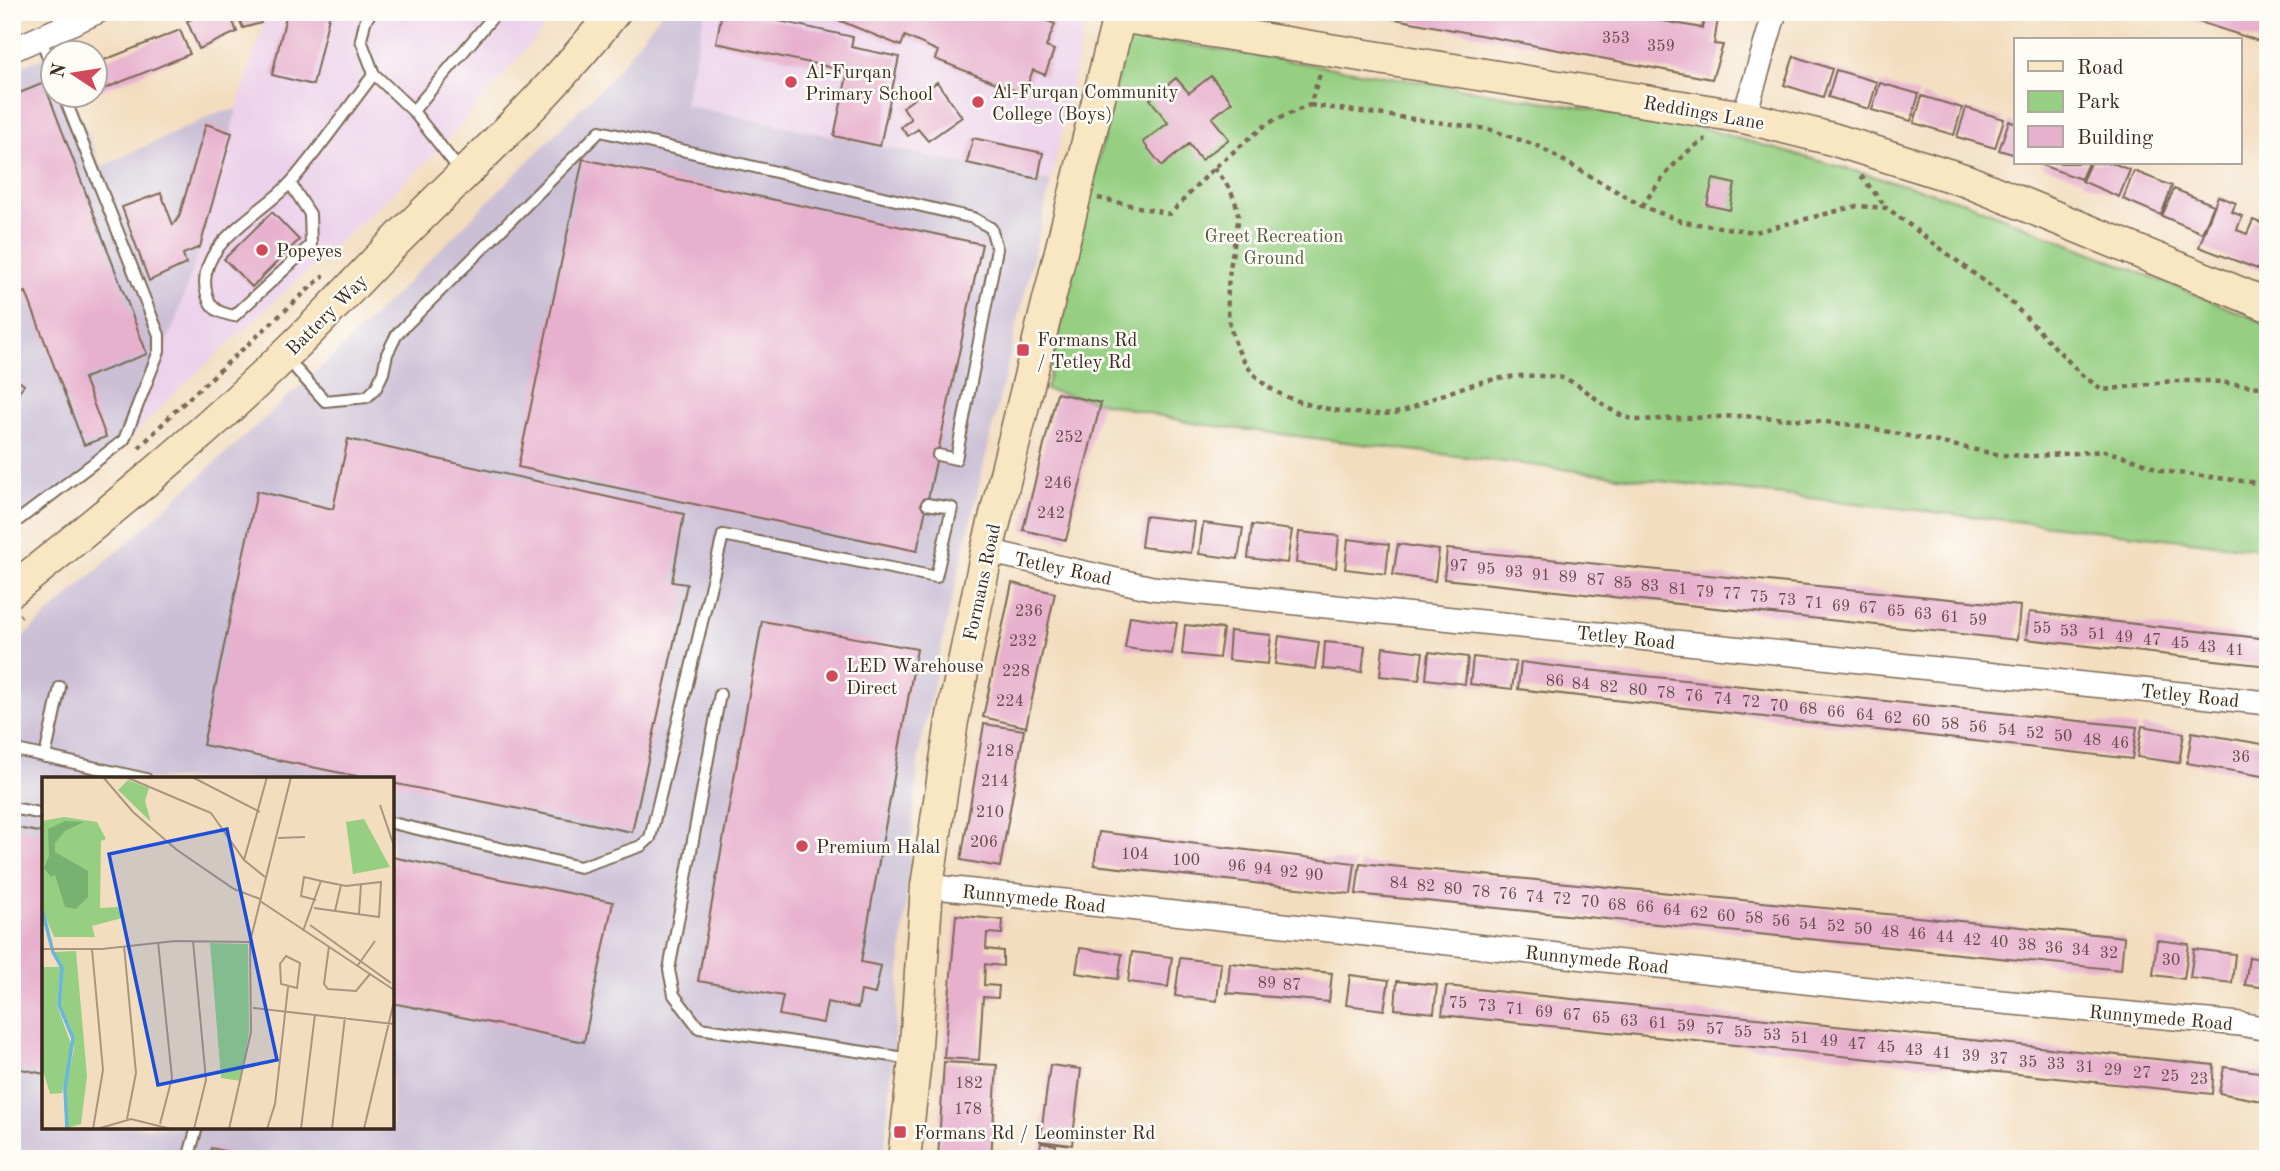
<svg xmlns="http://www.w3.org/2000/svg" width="2280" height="1171" font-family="'Old Standard TT',serif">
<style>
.built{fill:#ecd1ea}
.industrial{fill:#cbbfd5;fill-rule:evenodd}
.green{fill:#96cf82;stroke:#687c50;stroke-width:2}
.building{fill:#e7b0cd}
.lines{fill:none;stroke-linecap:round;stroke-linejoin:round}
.lane-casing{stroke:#7b6956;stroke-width:14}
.street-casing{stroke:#7b6956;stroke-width:26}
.secondary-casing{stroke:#7b6956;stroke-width:35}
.path{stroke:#7b6956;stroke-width:4.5;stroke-dasharray:5 5;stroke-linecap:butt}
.lane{stroke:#fff;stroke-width:10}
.street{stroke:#fff;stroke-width:23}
.secondary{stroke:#f9e7c3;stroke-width:32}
.poi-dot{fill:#d1495b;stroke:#fdfcf7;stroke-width:2.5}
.labels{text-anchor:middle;stroke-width:5;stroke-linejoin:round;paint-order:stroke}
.number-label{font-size:16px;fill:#664c4a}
.poi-label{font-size:19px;fill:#3b2a1e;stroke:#fdfcf7;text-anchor:start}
.street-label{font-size:19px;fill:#3b2a1e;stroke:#fdfcf7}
.park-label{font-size:19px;fill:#565c3c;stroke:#fdfcf7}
.inset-river{fill:none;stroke:#66b6e1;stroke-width:3.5}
.inset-road{fill:none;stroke:#a9957f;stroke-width:2}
.view{fill:#1d4ed8;fill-opacity:0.15;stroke:#1d4ed8;stroke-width:3.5}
.inset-edge{fill:none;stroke:#3b2a1e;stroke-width:3.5}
</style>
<rect width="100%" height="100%" fill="#fdfcf7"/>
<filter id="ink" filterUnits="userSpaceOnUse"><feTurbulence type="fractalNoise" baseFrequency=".0143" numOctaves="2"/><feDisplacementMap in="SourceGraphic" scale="14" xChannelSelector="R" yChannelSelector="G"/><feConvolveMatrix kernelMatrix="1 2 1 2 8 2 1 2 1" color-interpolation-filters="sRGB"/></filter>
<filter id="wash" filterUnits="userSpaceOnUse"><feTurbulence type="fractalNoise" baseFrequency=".00686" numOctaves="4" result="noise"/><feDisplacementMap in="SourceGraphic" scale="28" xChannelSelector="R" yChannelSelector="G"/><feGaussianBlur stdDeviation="1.57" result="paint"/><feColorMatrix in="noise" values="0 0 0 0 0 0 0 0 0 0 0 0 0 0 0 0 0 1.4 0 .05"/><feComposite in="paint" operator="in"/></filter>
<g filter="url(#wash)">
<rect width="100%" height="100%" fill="#f3ddbf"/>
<path class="built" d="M260,12H558L437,152L175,393L107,463L174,325L200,247L237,109L263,26Z
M705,12H1070L1086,18L1051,182L684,105Z"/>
<path class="industrial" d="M662,12H705L684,105L1051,182L949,612L919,754L884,1159H12V647L340,350L611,78ZM44,779H392V1127H44Z
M52,54V94L72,95L101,167L217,113L237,109L200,247L174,325L107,463L12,535V70Z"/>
<path class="green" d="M1127,35L1691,125L1965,202L2268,324V550L1642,479L1192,423L1046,390Z"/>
<g id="blocks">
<path class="building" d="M207,12H229L237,32L199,49L187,21Z
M236,12H258L261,23L243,28Z
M287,12H330L313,85L272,75Z
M722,12H738L853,37L851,47L899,57L880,146L834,136L848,71L716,43Z
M819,12H1026L1055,24L1046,47L1054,50L1045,75L1033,70L1024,94L935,59L938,51L905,36L901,46Z
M1358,12H1615L1702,28L1707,12H1719L1714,44L1723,45L1712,79Z
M2168,12H2260L2268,15V44Z
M180,30L190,54L94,93V64Z
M1794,56L1832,69L1823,97L1784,85Z
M1836,70L1877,82L1869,109L1828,97Z
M1211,76L1232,102L1212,118L1229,139L1201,160L1189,144L1162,166L1143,142L1168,123L1150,99L1176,78L1189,93Z
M937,82L962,117L928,141L918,129L908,136L901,127L911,119L903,107Z
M44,83L147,354L84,378L106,437L84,445L26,292L12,297V96Z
M1880,83L1919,94L1911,121L1872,110Z
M1922,96L1962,108L1954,135L1914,123Z
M1966,108L2004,119L1995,148L1957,137Z
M2009,121L2016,124V155L1999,150Z
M206,124L232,133L200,247L183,254L186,264L149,281L122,207L161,193L173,225L179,217Z
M973,138L1043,153L1038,179L967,163Z
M583,159L982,244L917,551L518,467Z
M2042,163H2088L2081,179L2041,165Z
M2090,163H2113L2130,170L2119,197L2082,181Z
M2134,171L2172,186L2161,215L2123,199Z
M1713,179L1735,184L1730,210L1707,205Z
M2174,189L2214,205L2202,233L2162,216Z
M2218,196L2236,203L2232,212L2242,216L2237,230L2247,234L2253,220L2268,226V273L2199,247Z
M272,212L299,240L252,287L224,259Z
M12,376L24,385L12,400Z
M1057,393L1101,403L1066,540L1023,530Z
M348,439L684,514L672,582L687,584L632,832L392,783V779H371L203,745L257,491L333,509Z
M1145,516L1195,522L1191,553L1141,547Z
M1203,523L1243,528L1238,559L1199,554Z
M1252,525L1292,530L1287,563L1248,558Z
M1299,532L1339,536L1336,568L1296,563Z
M1348,539L1389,544L1386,574L1345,569Z
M1398,544L1439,550L1435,581L1393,575Z
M1447,549L2020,606L2017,640L1444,579Z
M1012,583L1055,593L1026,727L983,717Z
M2029,612L2268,639V666L2026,639Z
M1130,616L1177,623L1172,654L1125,648Z
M762,621L917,649L861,962L881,966L875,994L861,991L858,1008L827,1002L823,1023L779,1015L783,996L698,981Z
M1185,625L1223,629L1219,658L1182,654Z
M1230,631L1271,635L1268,664L1228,660Z
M1279,636L1319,642L1315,669L1275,664Z
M1325,642L1365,646L1362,672L1323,669Z
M1383,647L1423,652L1419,680L1380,676Z
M1429,652L1468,657L1465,684L1426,679Z
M1473,657L1516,662L1512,689L1470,684Z
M1521,662L1568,668L2137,727L2132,759L1518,689Z
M984,724L1024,730L1000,867L961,860Z
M2142,726L2184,733L2179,763L2137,757Z
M2192,732L2268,745V777L2187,763Z
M12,827L44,833V1074L12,1067Z
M1099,832L1355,863L1351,894L1094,865Z
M392,857L613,902L584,1042L392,1003Z
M1360,863L2124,937L2121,970L1356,894Z
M956,915L1003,920L1002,934L987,933L986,949L1003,951V966L985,964L984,985L999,986L998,998L983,997L979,1060L944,1058Z
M2157,940L2189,944L2184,979L2153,975Z
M1080,948L1122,954L1118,979L1076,973Z
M2194,949L2235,954L2232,983L2190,978Z
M1132,952L1172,957L1168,987L1128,982Z
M2249,957L2268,960V988L2245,985Z
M1180,958L1221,963L1217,1001L1175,996Z
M1230,963L1332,973L1329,1002L1227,993Z
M1350,975L1389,980L1384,1010L1346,1005Z
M1397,981L1437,985L1434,1013L1395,1009Z
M1446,986L2214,1065L2212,1094L1442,1015Z
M944,1062L997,1065L991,1159H938Z
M1050,1065L1081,1069L1072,1145L1040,1141Z
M2224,1067L2266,1073L2262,1101L2219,1093Z
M1041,1143L1056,1145L1054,1159H1038Z
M211,1148L255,1158V1159H209Z"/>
</g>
</g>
<g filter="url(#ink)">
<use href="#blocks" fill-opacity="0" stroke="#7b6956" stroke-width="2"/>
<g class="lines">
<defs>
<path id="lane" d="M371,12L365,22L361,40L374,74L413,111L462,173
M41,38L52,68
M413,111L497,12
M290,183L310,214L311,245L234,316C220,313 211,310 207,295C192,245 265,212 292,181C321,147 347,109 374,74
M286,358L325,401L367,397L376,388L383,373L387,354L397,334L600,131L973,218L991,228L997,249L956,459L938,455
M12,525L124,440L159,351V335L63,94
M720,694L669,970L674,995L699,1028L912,1059
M12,749L146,779
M45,757L60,687
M12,808L44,814
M392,823L580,867L641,846L650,838L723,535L936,577L952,508L927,504
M188,1159L197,1127"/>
<path id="street" d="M12,50L97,12
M1744,117L1775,12
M987,551L1152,588L2268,703
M927,886L1915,994L2240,1024L2268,1029"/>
<path id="secondary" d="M1115,12L1119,16L1744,117L1832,139L1967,181L2268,305
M12,590C106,515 199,439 285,355C323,319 358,279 395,242C470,166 549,96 614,12
M904,1159L915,1059L927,886L952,721L987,551L1119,16"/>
</defs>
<use href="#lane" class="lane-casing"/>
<use href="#street" class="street-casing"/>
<use href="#secondary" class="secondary-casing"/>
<path class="path" d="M1310,105L1488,129L1538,146L1642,206L1683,222L1755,232L1857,206L1887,208L2010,301L2082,375L2103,390L2172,381H2211L2268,388
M1214,168C1225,181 1236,196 1238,214C1239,223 1235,235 1234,245C1227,283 1222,318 1240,354C1246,366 1255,377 1267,386C1294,407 1366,419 1400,412C1411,409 1423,402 1434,398C1467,385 1501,374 1537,376C1546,376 1560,376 1568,380C1594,392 1604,412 1635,420L1742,416L1808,420L1861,426L2000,455L2035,456L2104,451L2137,460L2162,471L2250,482L2268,486
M1861,176L1886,207
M1098,198L1170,214L1214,168L1268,123L1310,105L1320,74
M1642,206C1660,181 1679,154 1706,139
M139,448L175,411L324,275
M12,622L21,615"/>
<use href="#lane" class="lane"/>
<use href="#street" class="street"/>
<use href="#secondary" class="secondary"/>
</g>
</g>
<g class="poi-dot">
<circle cx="791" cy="82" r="7"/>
<circle cx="978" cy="102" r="7"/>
<circle cx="262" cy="250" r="7"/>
<rect x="1016" y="343" width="14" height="14" rx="3.5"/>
<circle cx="832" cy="676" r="7"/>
<circle cx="802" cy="846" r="7"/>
<rect x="893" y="1125" width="14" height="14" rx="3.5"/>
</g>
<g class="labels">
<g class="number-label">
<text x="1616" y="43">353</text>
<text x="1661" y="51">359</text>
<text x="1069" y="442">252</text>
<text x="1058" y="488">246</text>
<text x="1051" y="518">242</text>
<text x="1459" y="571">97</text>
<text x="1486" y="574">95</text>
<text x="1514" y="577">93</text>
<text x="1541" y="580">91</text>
<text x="1568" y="582">89</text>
<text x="1596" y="585">87</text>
<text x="1623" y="588">85</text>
<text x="1650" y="591">83</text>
<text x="1678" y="594">81</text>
<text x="1705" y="597">79</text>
<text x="1732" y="599">77</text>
<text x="1759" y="602">75</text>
<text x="1787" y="605">73</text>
<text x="1814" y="608">71</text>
<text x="1841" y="611">69</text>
<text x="1868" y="613">67</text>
<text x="1029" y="616">236</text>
<text x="1896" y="616">65</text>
<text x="1923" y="619">63</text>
<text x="1950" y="622">61</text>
<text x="1978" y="625">59</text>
<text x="2042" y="633">55</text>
<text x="2069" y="636">53</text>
<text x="2097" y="639">51</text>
<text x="2124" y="642">49</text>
<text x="2152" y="645">47</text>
<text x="1023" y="646">232</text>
<text x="2180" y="648">45</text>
<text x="2207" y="652">43</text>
<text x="2235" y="655">41</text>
<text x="1016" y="676">228</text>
<text x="1555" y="686">86</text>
<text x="1581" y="689">84</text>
<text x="1609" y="692">82</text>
<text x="1638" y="695">80</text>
<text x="1666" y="698">78</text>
<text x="1694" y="701">76</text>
<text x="1723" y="704">74</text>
<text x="1010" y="706">224</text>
<text x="1751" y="707">72</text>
<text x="1779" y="711">70</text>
<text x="1808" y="714">68</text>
<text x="1836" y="717">66</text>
<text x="1865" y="720">64</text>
<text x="1893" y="723">62</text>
<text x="1921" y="726">60</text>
<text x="1950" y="729">58</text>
<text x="1978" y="732">56</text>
<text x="2007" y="735">54</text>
<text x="2035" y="738">52</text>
<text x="2063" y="741">50</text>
<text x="2092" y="745">48</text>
<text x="2120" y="748">46</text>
<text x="1000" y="756">218</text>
<text x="2241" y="762">36</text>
<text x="995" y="786">214</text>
<text x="990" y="817">210</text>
<text x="984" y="847">206</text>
<text x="1135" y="859">104</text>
<text x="1186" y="865">100</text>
<text x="1237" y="871">96</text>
<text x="1263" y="874">94</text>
<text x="1289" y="877">92</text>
<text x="1314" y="880">90</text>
<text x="1399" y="888">84</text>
<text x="1426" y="891">82</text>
<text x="1453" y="894">80</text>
<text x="1481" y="897">78</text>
<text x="1508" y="899">76</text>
<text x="1535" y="902">74</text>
<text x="1562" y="904">72</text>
<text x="1590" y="907">70</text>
<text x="1617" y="910">68</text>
<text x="1645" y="912">66</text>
<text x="1672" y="915">64</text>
<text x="1699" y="918">62</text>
<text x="1726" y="921">60</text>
<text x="1754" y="923">58</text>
<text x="1781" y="926">56</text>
<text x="1808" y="929">54</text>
<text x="1836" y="931">52</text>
<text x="1863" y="934">50</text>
<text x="1890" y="937">48</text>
<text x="1917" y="939">46</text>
<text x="1945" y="942">44</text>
<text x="1972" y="945">42</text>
<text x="1999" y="947">40</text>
<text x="2027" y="950">38</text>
<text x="2054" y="953">36</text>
<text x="2081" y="955">34</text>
<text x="2109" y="958">32</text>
<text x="2171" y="965">30</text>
<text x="1267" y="988">89</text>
<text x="1292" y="990">87</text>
<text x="1458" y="1008">75</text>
<text x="1487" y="1011">73</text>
<text x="1515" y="1014">71</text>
<text x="1544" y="1017">69</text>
<text x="1572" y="1020">67</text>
<text x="1601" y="1023">65</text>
<text x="1629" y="1026">63</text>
<text x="1658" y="1028">61</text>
<text x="1686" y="1031">59</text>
<text x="1715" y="1034">57</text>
<text x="1743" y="1037">55</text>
<text x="1772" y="1040">53</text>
<text x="1800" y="1043">51</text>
<text x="1829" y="1046">49</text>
<text x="1857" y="1049">47</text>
<text x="1886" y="1052">45</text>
<text x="1914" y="1055">43</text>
<text x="1942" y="1058">41</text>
<text x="1971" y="1061">39</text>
<text x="1999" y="1064">37</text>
<text x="2028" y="1067">35</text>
<text x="2056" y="1069">33</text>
<text x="2085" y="1072">31</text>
<text x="2113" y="1075">29</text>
<text x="2142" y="1078">27</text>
<text x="2170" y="1081">25</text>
<text x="2199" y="1084">23</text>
<text x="969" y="1088">182</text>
<text x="968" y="1114">178</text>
</g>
<g class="poi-label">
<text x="805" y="78">Al-Furqan<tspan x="805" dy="22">Primary School</tspan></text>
<text x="992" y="98">Al-Furqan Community<tspan x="992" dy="22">College (Boys)</tspan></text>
<text x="276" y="257">Popeyes</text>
<text x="1037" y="346">Formans Rd<tspan x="1037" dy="22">/ Tetley Rd</tspan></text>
<text x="846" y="672">LED Warehouse<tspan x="846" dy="22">Direct</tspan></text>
<text x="816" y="853">Premium Halal</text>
<text x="914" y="1139">Formans Rd / Leominster Rd</text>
</g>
<g class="street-label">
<text transform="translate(1704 112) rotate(10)" y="7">Reddings Lane</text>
<text transform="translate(326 314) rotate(-45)" y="7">Battery Way</text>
<text transform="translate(1063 568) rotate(12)" y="7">Tetley Road</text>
<text transform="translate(981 582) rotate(-78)" y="7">Formans Road</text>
<text transform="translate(1626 637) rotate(6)" y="7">Tetley Road</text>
<text transform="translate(2190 695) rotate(6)" y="7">Tetley Road</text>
<text transform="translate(1034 898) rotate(6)" y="7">Runnymede Road</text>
<text transform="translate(1597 959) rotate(6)" y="7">Runnymede Road</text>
<text transform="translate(2161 1017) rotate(5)" y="7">Runnymede Road</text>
</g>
<g class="park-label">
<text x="1274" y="242">Greet Recreation<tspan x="1274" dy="22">Ground</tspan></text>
</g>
</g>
<g transform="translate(42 777)">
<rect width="352" height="352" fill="#f3ddbf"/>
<path d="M86,3L107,11L103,24L109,45L76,13ZM22,40L55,45L64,62L59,64L58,131L76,130L80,141L50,149L53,160H12L0,132V44ZM322,42L348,90L311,97L304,45ZM168,166L206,167L207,255L199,304L179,301ZM34,174L45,299L39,347L25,351L23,311L32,272L29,251L17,228L19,186L11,175ZM0,190H19L15,228L31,273L20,316L8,317L0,290Z" fill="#96cf82"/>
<path d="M23,44L42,45L23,54L13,66V75L46,94V120L34,132L23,130L13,98L9,100L2,91L7,79L6,52Z" fill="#78b270"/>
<path class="inset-river" d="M0,132L11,175L20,191L17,228L31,261L23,311L25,352"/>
<path class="inset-road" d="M61,0L91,35L135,73L192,112L218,122M84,0L169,36L202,83L223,100M150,0L218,35M338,28L352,69M236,61L263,60M202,83L225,0M274,123L259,119L262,100L279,104M218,124L352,213M293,134L299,108M317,137L319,107M268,148L349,206M261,154L279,104L304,109L339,105L337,140L272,131M151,164L164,303L152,352M116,165L130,301L118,347M82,169L94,296L85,342M287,169L282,207L286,212L314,214L328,197M0,172H60L133,164L208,165M50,172L61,293L51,352M244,179L258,186L255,211L239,207L238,187ZM316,188L333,164M211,231L352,247M55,352L89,342L129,352M187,352L209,255L208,165L249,0M225,352L233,327L246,210M259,352L273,237M290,352L303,240M322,352L352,224"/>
<path class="view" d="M185,52L235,283L116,308L67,77Z"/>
<rect width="352" height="352" class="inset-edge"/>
</g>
<rect width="2280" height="1171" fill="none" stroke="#fdfcf7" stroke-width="42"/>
<rect x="2014" y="38" width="228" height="126" fill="#fdfcf7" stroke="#afa8a0" stroke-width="2"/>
<rect x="2028" y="61" width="35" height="10" fill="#f9e7c3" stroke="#afa8a0" stroke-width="2"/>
<text x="2077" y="74" font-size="21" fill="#3b2a1e">Road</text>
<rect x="2028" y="91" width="35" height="21" fill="#96cf82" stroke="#afa8a0" stroke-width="2"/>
<text x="2077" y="108" font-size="21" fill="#3b2a1e">Park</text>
<rect x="2028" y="126" width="35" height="21" fill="#e7b0cd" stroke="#afa8a0" stroke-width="2"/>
<text x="2077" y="144" font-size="21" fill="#3b2a1e">Building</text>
<g transform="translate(74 74) rotate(282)"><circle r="33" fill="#fdfcf7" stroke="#afa8a0" stroke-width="2"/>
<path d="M0-5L12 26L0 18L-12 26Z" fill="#d1495b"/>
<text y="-10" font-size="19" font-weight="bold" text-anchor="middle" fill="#3b2a1e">N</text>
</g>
</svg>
